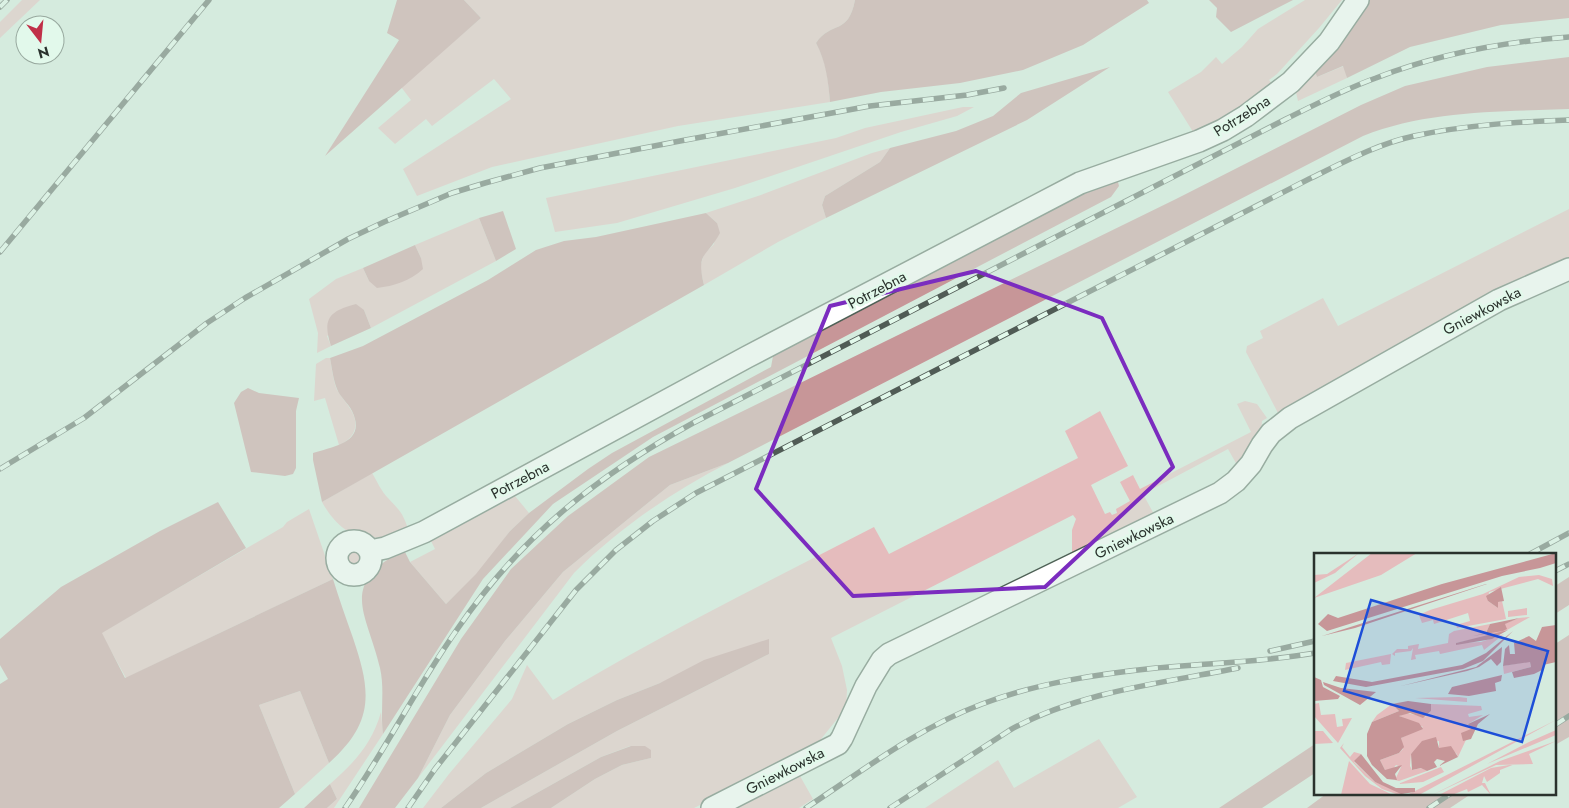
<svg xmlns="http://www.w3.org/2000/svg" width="1569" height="808" font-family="Jost,sans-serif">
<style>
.green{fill:#e5bcbd}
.forest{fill:#c79698}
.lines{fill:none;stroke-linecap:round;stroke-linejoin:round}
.minor-casing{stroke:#4e6156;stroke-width:24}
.minor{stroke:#fff;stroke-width:21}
.rail-casing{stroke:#505b55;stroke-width:5.5}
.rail{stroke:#e2f9eb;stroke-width:4;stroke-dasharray:11;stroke-linecap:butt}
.marked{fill:none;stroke:#7b2cbf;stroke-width:4;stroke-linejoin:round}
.labels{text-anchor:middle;stroke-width:5;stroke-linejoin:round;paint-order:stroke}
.street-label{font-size:15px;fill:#2a322d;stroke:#e2f9eb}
.view{fill:#1d4ed8;fill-opacity:0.15;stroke:#1d4ed8;stroke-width:2.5}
.inset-edge{fill:none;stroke:#2a322d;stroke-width:2.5}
</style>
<rect width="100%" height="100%" fill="#d5ebde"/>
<path class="green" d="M22,0H40L0,38V22Z
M464,0H855C848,36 832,20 816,43C827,63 828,79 830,102L678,126L492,167L417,196L403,169L511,99L494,79L432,126L426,119L395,144L378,128L411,100L401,87L481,18Z
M1305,0H1342L1319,28L1277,74L1269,80L1273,85L1237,112L1195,135L1168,92L1201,72L1216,57L1222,64L1242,47L1258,29Z
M1344,66L1347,78L1298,101L1295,88L1314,69L1317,77Z
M963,107H974L957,116L901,132L735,188L617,223L555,232L546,198L836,138L865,128Z
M890,148L880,162L825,196L822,205L826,218L778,242L704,285L700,267L704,254L714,244L717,223L706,213L761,195L872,153Z
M1569,209V259L1488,296L1278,413L1246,352L1247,346L1263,338L1260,331L1323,298L1338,326Z
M479,218L496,261L371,328L364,310L327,336L331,346L317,353L318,333L309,299L336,279L363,268L369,281L421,258L415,245Z
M326,358H330C332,368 333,380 337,390C341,397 347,403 351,410C360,425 355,438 339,445L325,398L314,401L316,364Z
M1245,401L1257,404L1267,418L1262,421L1261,432L1237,465L1228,449L1143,494L1155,516L1072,556V530L1076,519L1073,515L831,638L842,666L847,690L846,708L813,749L694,808H551L595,779L622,765L651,758L630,746L601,757L510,808H481L617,731L769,654L660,683L617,700L568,724L486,773L441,808H423L449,774L512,699L527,665L553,700C657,636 766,583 874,527L889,554L1078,458L1065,431L1100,411L1128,466L1091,485L1105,514L1110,512L1112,515L1117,513L1116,509L1130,501L1120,482L1133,475L1140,489L1251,432L1237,404Z
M728,463C672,492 619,528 574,573L418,778L450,715L505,641L563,572L670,485Z
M372,473C377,481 381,491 388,498C401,512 403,513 409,532C369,543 344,541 322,502Z
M515,496L529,513L510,531L480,571L446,604L410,562L435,549L431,541Z
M309,509L333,579L126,678L101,633L283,527L287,522Z
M344 558a10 10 0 1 1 20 0a10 10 0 1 1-20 0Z
M300,691L329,763L295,794L259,705Z
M381,712L383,734L334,808H327L337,799L330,784C354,763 372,744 381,712Z
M1099,739L1137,797L1118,808H925L998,760L1014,788Z
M800,776L813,799L799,808H738Z"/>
<path class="forest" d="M397,0H464L481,18L325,156L399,40L387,33Z
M855,0H1147L1149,3L1083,45L1023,70L960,83L881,92L830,102C828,80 826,62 816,43C832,20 848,36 855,0Z
M1209,0H1293L1231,32L1216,17L1217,8Z
M1364,0H1569V18L1501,25L1410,47L1347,78L1343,66L1317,77L1314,69L1345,39Z
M1569,57V109C1500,112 1428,110 1363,136L728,463L670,485L563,572L505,641L450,715L418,778L395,808H359L461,639L511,569L568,516L649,457L1176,199L1361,105L1405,86L1487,67Z
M1110,67L1027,120L826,218L822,205L825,196L880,162L890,148L956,131L993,116L1021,93Z
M1117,178L1119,186L1111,197L653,437L553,504L483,579L383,734C380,711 385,690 380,668C367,612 337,585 404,550L410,562L446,604L476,574L510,531L529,513L588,469L612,453L771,367L773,356L1087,189Z
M503,211L516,249L496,261L479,218Z
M706,213L717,223L720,233C706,259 696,251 704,285L322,502L313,460V453C335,446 367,442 352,411C348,403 340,397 337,389C333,379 332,368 330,358L363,346L488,280L536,250L564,241L596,237Z
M415,245L421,258L423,269C410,281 394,286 377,288L369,281L363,268Z
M356,304L364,310L371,328L331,346C322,319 329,311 356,304Z
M248,388L259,393L299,398L296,411V468L293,474L285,476L251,472L234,403L241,392Z
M218,502L246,548L102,633L125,678L333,579C339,599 346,618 353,638C371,691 375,722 329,763L300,691L259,705L295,794L279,808H0V684L8,679L0,665V639L61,587L160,531Z
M1569,577V605L1555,614V586Z
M1569,635V737L1555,745V644Z
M769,639V654L617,731L481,808H441L486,773L568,724L617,700L660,683L704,660Z
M1315,744V773L1262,808H1219Z
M631,746H645L651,750V758L622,765L595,779L551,808H510L601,757Z
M330,784L337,799L327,808H304Z
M1326,794H1471L1450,808H1307Z"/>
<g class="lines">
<defs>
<path id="minor" d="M337 558a17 17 0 1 1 34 0a17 17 0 1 1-34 0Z
M370,551L385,548L424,532L747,357L1080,183L1199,141L1223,130L1246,116L1291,82L1329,42L1358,0
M712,808L838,744L842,738L866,686L882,660L889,654L1220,493L1236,481L1251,464L1262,445L1271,433L1290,418L1499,300L1569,269"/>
</defs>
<use href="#minor" class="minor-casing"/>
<use href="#minor" class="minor"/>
<defs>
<path id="rail" d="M0,7L7,0
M0,252L209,0
M0,469L84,418L207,323L245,298L348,239L384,222L452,193L485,183L540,168L680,141L870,106L967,95L1004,88
M1530,554L1569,533
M1555,571L1569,564
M1270,651L1315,641
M1555,725L1569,716
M345,808C385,751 416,688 456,631C519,538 595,477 693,423L1286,119C1316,104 1345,89 1376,78C1438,54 1503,42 1569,37
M408,808L435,769L576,590L616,550L653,521L696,493L1309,179C1342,163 1377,144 1414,136C1465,125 1517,122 1569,120
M806,808C862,771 918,728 982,704C1037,683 1098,674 1156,668C1210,663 1263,662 1315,653
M890,808L1010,730C1078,692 1162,683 1238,668
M1429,808L1450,794"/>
</defs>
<use href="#rail" class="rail-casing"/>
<use href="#rail" class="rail"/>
</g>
<path d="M0 0H1569V808H0ZM976,271L1102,318L1173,467L1045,587L853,596L756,489L830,306Z" fill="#d5ebde" fill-opacity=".55" fill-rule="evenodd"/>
<path class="marked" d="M976,271L1102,318L1173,467L1045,587L853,596L756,489L830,306Z"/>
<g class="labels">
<g class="street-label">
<text transform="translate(1242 116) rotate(-32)" y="5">Potrzebna</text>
<text transform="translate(877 290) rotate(-28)" y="5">Potrzebna</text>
<text transform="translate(1482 311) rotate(-28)" y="5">Gniewkowska</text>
<text transform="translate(520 480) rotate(-28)" y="5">Potrzebna</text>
<text transform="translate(1134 536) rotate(-26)" y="5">Gniewkowska</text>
<text transform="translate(785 771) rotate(-27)" y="5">Gniewkowska</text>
</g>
</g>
<g transform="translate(1314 553)">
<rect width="242" height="242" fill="#d5ebde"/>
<path d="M45,0L21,20L0,30V22L13,21ZM58,0H103L67,22L0,45ZM225,22L238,26L239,33L224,26L175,39L174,48L184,55V49L188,48L192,66L143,75L142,72L156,68L154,60L120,71L119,67L108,70L105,62L116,57L169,41L205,24ZM213,55V62L194,64V58ZM216,64L186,81L142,90L167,89L190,81L170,97L168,92L126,101L125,98L101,102L102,106L97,107L99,95L97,98L81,100V103L78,101L83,96H94V93L105,91L104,96L134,90L135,81L140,78L176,71L172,80L159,84L192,74L190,71L205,65ZM77,101L76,111L68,112L67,109L31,117L32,110ZM216,108L217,114L190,121L189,113ZM145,144L153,145V149L101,145ZM5,150L7,162L21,161L23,174L29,173L28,166L38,165L24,190L0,163V151ZM78,151L85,158L58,169L63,162ZM117,151L167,153L168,157L154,161L155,164L169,162L154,171L157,176L144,204L142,200L125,195V188L107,192L97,201L96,213L98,217L108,215L113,218L85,228L81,227L87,214L82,212L78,217H71L66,207L85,200L89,196L87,185L109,174L85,163L92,160L111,164L117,158ZM242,167L105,242H85L68,236L51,223L26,195L30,190L28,194L36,204L40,199L47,201L40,209L61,229L93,242ZM242,177V182L173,211L215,189ZM0,178H9L19,190L0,191ZM242,188L215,201L219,211L182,212L118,242L186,208ZM35,208L56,231L79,242H27ZM201,211L186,217V220L173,229L170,223L168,230H171L177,242L168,232L154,239L153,236L138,242H125L177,215ZM127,214L130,219L109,229L84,231Z" fill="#e5bcbd"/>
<path d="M242,0V10L226,15L188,23L13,78L4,71L14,61L24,65L128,31ZM173,31L41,75L8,83L172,31ZM187,34L190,48L184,49V55L174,48L172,43ZM205,65L191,71L193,76L189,78L159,83L172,80L176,71ZM242,72V109L229,112L230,116L220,121L200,125L198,119L217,114L216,109L189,113L191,96L195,92L196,101H201L200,90L215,83L222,88L228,74ZM194,77L178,86L142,92V90ZM199,78L169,108L149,116L52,134L19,128L22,123L58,129L148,112L172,100ZM188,94L187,109L183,113L177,106L165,114L153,118L87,133L162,114ZM188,122L187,128L181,130L182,138L155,143L134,141L138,134ZM0,124L7,127L9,134L26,143L24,146L0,148ZM9,129L27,135L62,139L46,152L10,132ZM94,148L117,151V158L109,165L96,160L85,163L105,170L109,176L87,185L90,194L85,200L66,207L71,217L88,212L81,221L83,227L73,226L58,212L53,203V181L58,169L85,158L78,151ZM176,161L164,171L157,186L149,188L147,180L157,176L154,171ZM122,184L125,195L137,193L144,204L125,213L131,208L123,206L120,209L123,214L113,218L107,215L98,217L97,201L108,188ZM47,201L69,229L82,235H101V239L87,241L61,229L40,208Z" fill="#c79698"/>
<path class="view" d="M57,47L234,98L208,189L30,138Z"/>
<rect width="242" height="242" class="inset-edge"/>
</g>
<g transform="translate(40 40) rotate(164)"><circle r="24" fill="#e2f9eb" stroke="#98a99f"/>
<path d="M0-4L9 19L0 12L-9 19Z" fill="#c03048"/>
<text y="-8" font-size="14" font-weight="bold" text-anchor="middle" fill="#2a322d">N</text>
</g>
</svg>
